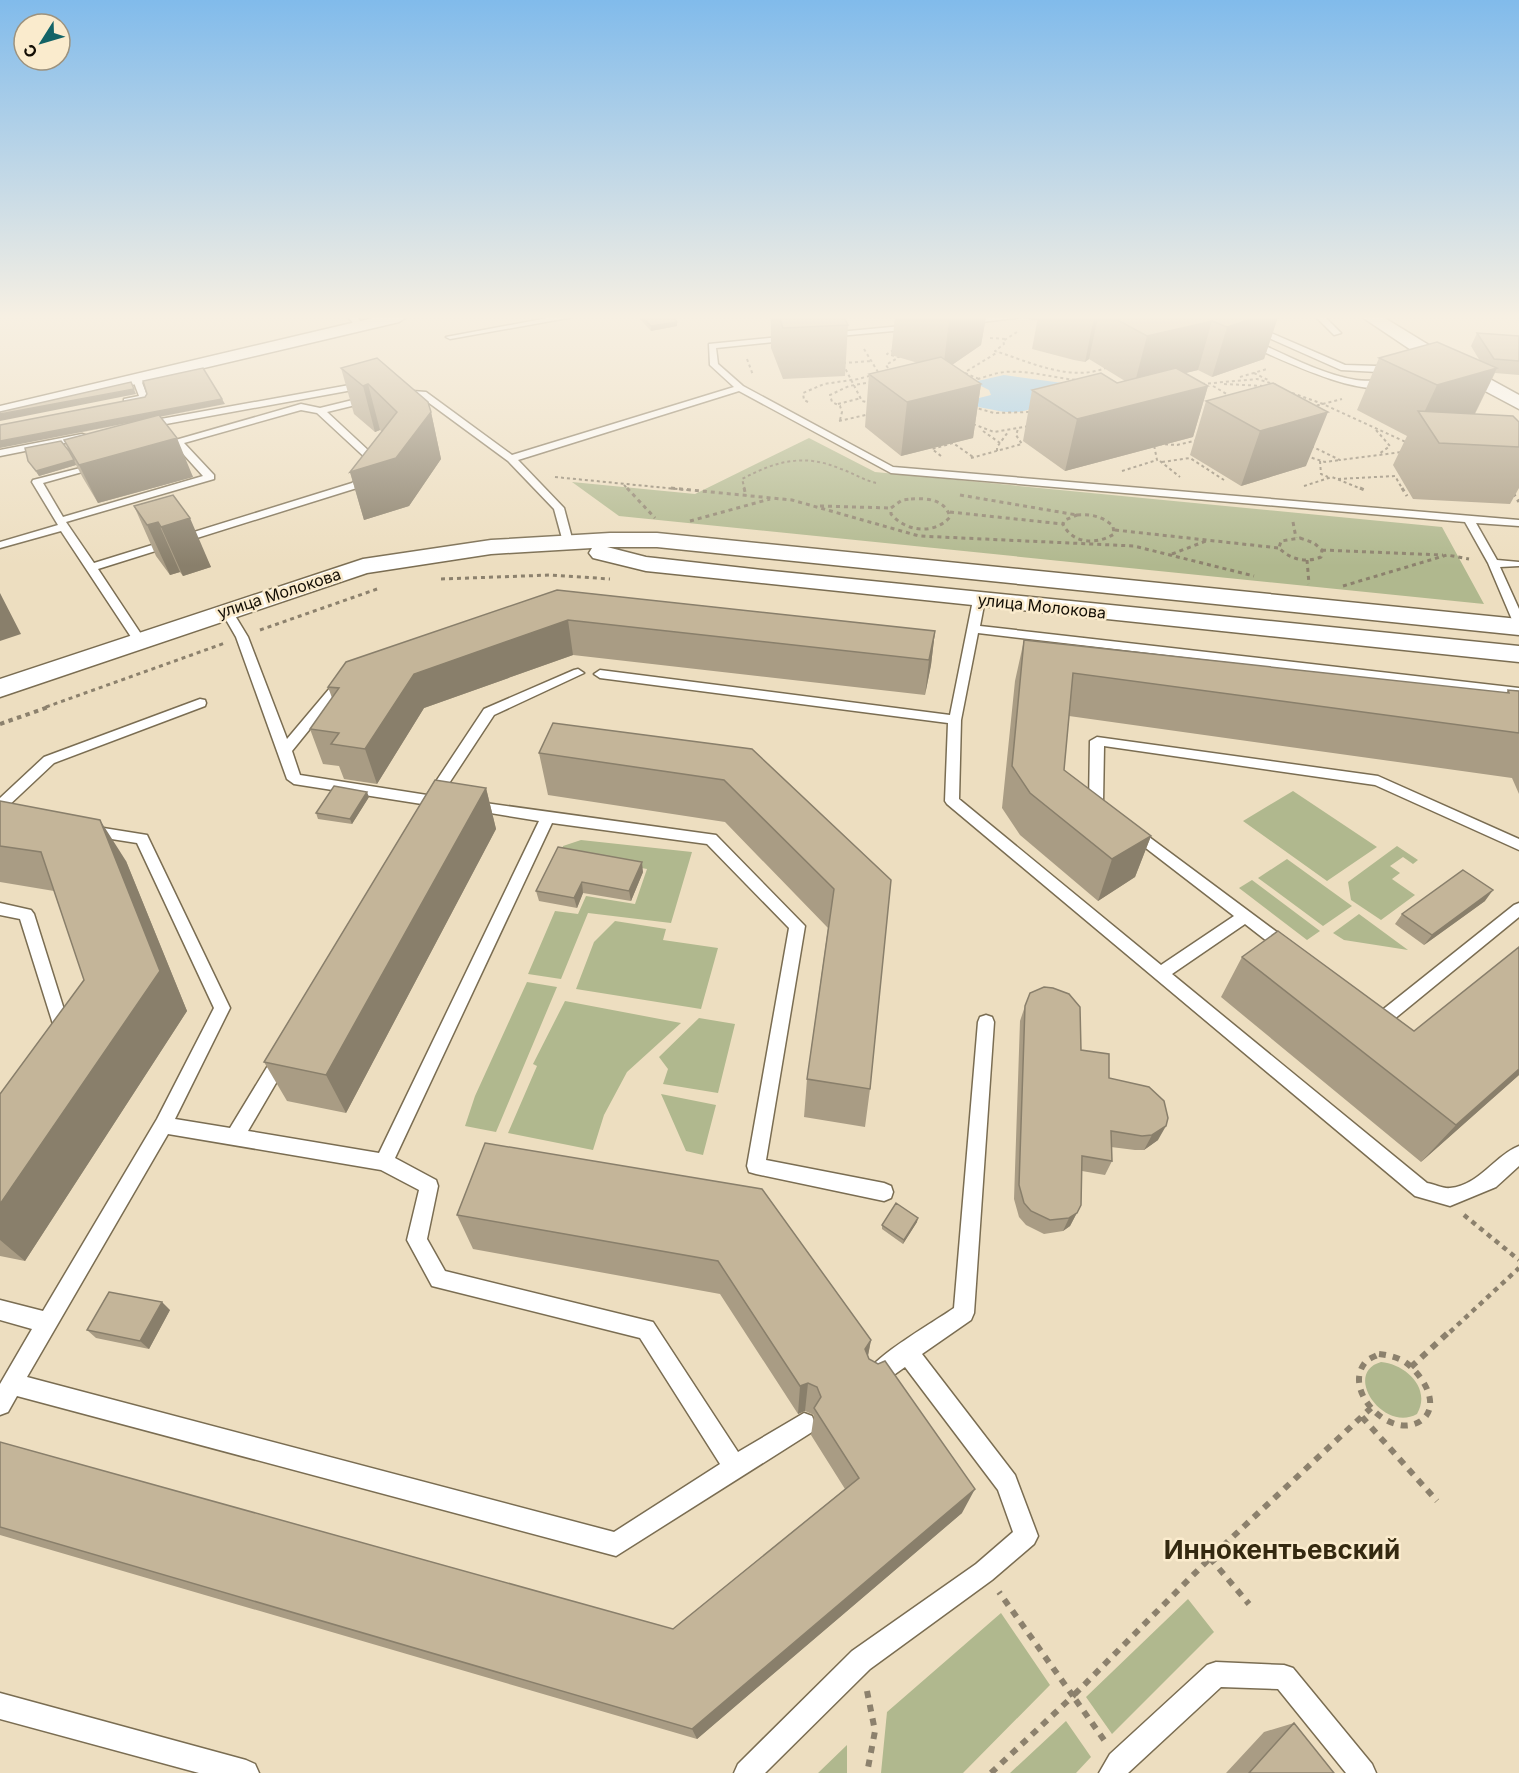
<svg xmlns="http://www.w3.org/2000/svg" width="1519" height="1773" font-family="Inter,sans-serif">
<style>
.green{fill:#b0b88e}
.water{fill:#88c5ef}
.lines{fill:none;stroke-linecap:round;stroke-linejoin:round}
.service-casing{stroke:#7a6d52;stroke-width:3}
.minor-casing{stroke:#7a6d52;stroke-width:3}
.tertiary-casing{stroke:#7a6d52;stroke-width:3}
.primary-casing{stroke:#7a6d52;stroke-width:3}
.path-far4{stroke:#8c816d;stroke-width:2;stroke-dasharray:3 3;stroke-linecap:butt}
.path-far3{stroke:#8c816d;stroke-width:3;stroke-dasharray:4 4;stroke-linecap:butt}
.path-far2{stroke:#8c816d;stroke-width:4;stroke-dasharray:4.5 4.5;stroke-linecap:butt}
.path-far1{stroke:#8c816d;stroke-width:4.5;stroke-dasharray:5 5;stroke-linecap:butt}
.path{stroke:#8c816d;stroke-width:6;stroke-dasharray:7 7;stroke-linecap:butt}
.service{fill:#fff;fill-rule:evenodd}
.minor{fill:#fff;fill-rule:evenodd}
.tertiary{fill:#fff;fill-rule:evenodd}
.primary{fill:#fff;fill-rule:evenodd}
.wall{fill:#a99c84}
.shaded-wall{fill:#897f6b}
.building{fill:#c4b599;stroke:#897f6b;stroke-width:1.5}
.labels{text-anchor:middle;stroke-width:5;stroke-linejoin:round;paint-order:stroke}
.far-street-label{font-size:16px;fill:#120d04;stroke:#faebcd}
.near-neighbourhood-label{font-size:26px;font-weight:bold;fill:#342910;stroke:#faebcd}
</style>
<rect width="100%" height="100%" fill="#eddec0"/>
<path class="green" d="M809,438L875,472L1442,527L1484,604L619,516L572,482L695,494Z
M1293,791L1377,847L1327,881L1243,821Z
M581,840L692,852L671,923L588,913L561,979L528,974L555,911L578,914L586,896L635,904L647,869L561,853L563,846Z
M1397,846L1418,860L1413,864L1403,857L1390,866L1400,873L1392,879L1415,895L1381,920L1351,900L1348,882Z
M1287,859L1352,906L1323,926L1258,878Z
M1252,880L1320,931L1307,940L1239,888Z
M1359,914L1408,950L1344,940L1333,933Z
M615,921L666,929L663,940L718,948L701,1009L576,989L594,942Z
M527,982L557,987L496,1132L465,1126L475,1096Z
M565,1001L681,1023L627,1072L604,1115L593,1150L508,1133L537,1066L533,1064Z
M699,1018L735,1024L718,1093L663,1084L668,1069L659,1057Z
M661,1094L716,1105L703,1155L686,1151Z
M1381,1362C1405,1364 1432,1388 1417,1414C1383,1433 1342,1373 1381,1362Z
M1188,1599L1214,1632L1112,1734L1086,1697Z
M1001,1613L1050,1685L963,1773H881L887,1712Z
M1066,1721L1091,1757L1076,1773H1010Z
M847,1745V1773H818Z"/>
<path class="water" d="M1004,375L1070,384C1043,403 1029,418 994,410C985,408 979,408 972,404L979,398L991,395L989,390L973,382Z"/>
<g class="lines">
<defs>
<path id="service" d="M348,317H357L365,327L358,329Z
M553,317H573L450,339L446,337Z
M989,317H1021L966,324L962,322Z
M1024,317H1061L1062,319L1058,321Z
M1222,317H1234L1345,365L1377,366L1394,361L1398,364L1378,372L1341,370Z
M1316,317H1325L1341,333L1334,335Z
M912,325H915V329L828,337L824,335L828,333Z
M789,336L793,338L792,340L716,348L718,364L743,386L893,467L1519,520V526L1476,523L1497,560L1519,562V566L1500,567L1519,609V626L1513,622L1488,563L1465,522L891,473L739,391L518,460L564,508L573,542L568,545L563,542L554,509L508,461L421,397L399,396L395,393L399,390L426,392L512,455L734,387L710,365L709,344Z
M1246,340H1252C1285,354 1320,374 1356,380C1367,382 1384,379 1392,384C1366,402 1274,356 1246,344Z
M137,377L141,380L148,398L124,403V399L139,396L133,380Z
M366,382L370,385L369,387L144,428L139,425L144,422Z
M369,396L373,399L372,401L327,412L383,464L360,487L98,569L145,640L143,643H135L61,531L0,548V542L58,525L32,482L33,480L100,463V467L43,483L63,517L203,476L176,446L158,449V445L301,404L320,408ZM301,410L317,413L372,464L352,483L94,563L66,522L214,479V475L184,443Z
M82,434L85,435V439L0,456V450Z
M979,597L985,600L980,626L1519,688V696L978,633L961,720L959,799L1161,965L1234,916L1125,832L1127,828H1137L1293,944L1295,948L1293,952L1287,954L1281,952L1245,924L1172,974L1427,1183C1434,1184 1444,1189 1450,1188C1480,1185 1495,1155 1519,1146V1166L1496,1187L1450,1206L1415,1196L947,804L945,801L948,723L600,678L594,674L600,670L950,715L973,600Z
M227,608L231,609L248,637L287,739L335,682L344,679L350,683L343,688L292,751L300,775L427,795L484,709L574,670L578,669L584,673L494,715L440,797L446,799L448,802L446,805L441,807L294,784L287,779L236,637L221,611Z
M200,699L205,700L206,703L205,706L54,763L5,809L0,811V798L44,757Z
M1097,737L1378,776L1519,839V850L1375,785L1104,746L1103,803L1110,810L1103,815L1089,805L1090,741Z
M471,801L716,835L805,926L766,1160L884,1183L891,1186L893,1192L891,1198L884,1201L756,1174L749,1172L747,1166L789,928L707,844L552,823L395,1158L436,1180L438,1186L427,1239L445,1271L653,1322L738,1452L804,1413L812,1416L815,1424L812,1432L616,1556L17,1396L8,1412L0,1415V1384L32,1329L0,1320V1300L43,1311L157,1119L214,1008L137,843L86,835L84,831L86,827L91,826L147,835L230,1008L175,1119L230,1128L275,1054L281,1052L287,1054L290,1059L248,1131L379,1153L539,821L466,809L464,806L466,803ZM168,1134L381,1170L419,1190L407,1240L432,1286L640,1338L720,1464L614,1532L27,1377Z
M0,903L31,910L34,914L72,1035L70,1040L64,1042L58,1040L20,919L0,915Z
M1519,903V917L1387,1025L1381,1027L1367,1019L1365,1014L1367,1009L1373,1007L1381,1011L1514,905Z
M986,1015L992,1017L994,1022L974,1313L971,1320L922,1354L1015,1475L1038,1536L1034,1544L992,1580L870,1669L765,1773H734L738,1764L852,1651L976,1564L1013,1532L998,1490L905,1367L874,1389L867,1385L863,1378C872,1357 934,1322 954,1308L978,1022L980,1017Z
M1216,1662L1284,1665L1293,1668L1372,1764L1376,1773H1346L1278,1689L1221,1687L1128,1773H1099L1110,1754L1207,1665Z
M0,1693L246,1760L255,1764L259,1773H199L0,1719Z"/>
<path id="minor" d="M377,317H407L399,322L0,416V406Z"/>
<path id="tertiary" d="M610,533H657L1519,619V635L657,547H607L646,557L762,570L1519,646V662L646,571L593,558L589,553L592,548L491,554L367,573L0,697V679L363,559L491,540Z"/>
<path id="primary" d="M1362,317H1383L1437,350L1519,395V409L1423,358Z"/>
</defs>
<use href="#service" class="service-casing"/>
<use href="#minor" class="minor-casing"/>
<use href="#tertiary" class="tertiary-casing"/>
<use href="#primary" class="primary-casing"/>
<path class="path-far4" d="M1017,332L1003,341L1004,344L995,351C1030,362 1072,383 1108,367
M990,338L1007,339
M864,349L878,372
M747,359L753,375
M843,363L872,361
M843,364L862,401L870,403
M888,368L886,365L899,357L887,354L895,349
M965,373L979,379
M1254,373L1270,381
M962,374L998,352
M1240,377L1267,369
M972,381C982,378 994,373 1005,372C1029,370 1053,378 1077,380
M1202,384L1257,379L1277,385
M1224,384L1264,386
M1213,386L1232,397
M1292,393L1323,404L1408,443
M808,402L804,400L803,393L824,384L858,379L899,368
M838,404L861,398
M973,407L994,413L1030,412
M1311,407L1342,399
M840,420L842,412L840,406L832,402L830,395L849,386L872,382
M839,421L870,414
M973,424L994,432L1029,426
M1376,430L1390,446L1379,454
M983,431L1000,443
M1159,444L1177,445L1198,440
M1311,446L1340,460L1402,452
M997,451V447L1008,432
M941,456L932,449L953,443L973,457
M1306,456L1325,462L1340,460
M971,458L1022,444L1016,435L1018,429
M1160,461L1180,477
M1320,461L1321,474L1328,477
M1162,462L1190,458L1224,480
M1122,471L1157,460L1154,445
M555,477L687,490
M1338,479L1395,476L1403,490
M624,485L629,490
M1304,486L1332,477L1364,490
M745,490L742,479C776,461 804,453 841,469C853,473 863,480 876,483"/>
<path class="path-far3" d="M627,488L655,518
M671,488L792,500L919,536L1134,546L1254,576
M744,488L746,496
M1360,488L1367,491
M1402,488L1407,496
M1513,493L1519,502
M960,495L1077,515
M911,499C927,498 945,499 950,517C934,535 906,532 891,514V508L902,500Z
M820,506L891,508
M950,512L1063,524
M1077,515C1091,514 1102,516 1113,526L1114,534C1097,545 1072,544 1063,524L1065,520Z
M690,521L770,499
M1293,522L1296,538
M1115,530L1279,548
M1300,538L1314,543L1322,550L1321,557C1306,563 1291,560 1279,548L1281,541Z
M1322,550L1443,555
M1172,554L1206,541
M1307,560L1309,584
M441,579L551,575L610,579
M1343,586L1447,555L1469,559
M260,630L380,588
M46,707L225,643"/>
<path class="path-far2" d="M0,724L51,706"/>
<path class="path-far1" d="M1464,1215L1519,1260
M1450,1332L1519,1268"/>
<path class="path" d="M1379,1354C1388,1355 1397,1357 1405,1362C1421,1373 1442,1404 1422,1420C1393,1442 1343,1393 1364,1364C1367,1359 1374,1357 1379,1354Z
M1411,1367L1451,1330
M1362,1417L1437,1501
M1210,1558L1249,1604
M867,1691L875,1731L867,1773
M1104,1740L1073,1696L1210,1558L1371,1408
M991,1773L1073,1696L999,1592"/>
<use href="#service" class="service"/>
<use href="#minor" class="minor"/>
<use href="#tertiary" class="tertiary"/>
<use href="#primary" class="primary"/>
</g>
<path class="wall" d="M638,317H673L677,322V326L651,331Z
M771,317H844L848,325L845,376L783,379L771,348Z
M895,317H986L981,345L952,365L981,384L973,438L901,456L865,427L869,374L918,363L891,355Z
M1038,317H1278L1264,359L1212,377L1198,370L1185,373L1208,386L1193,437L1065,471L1023,441L1032,390L1117,383L1125,381L1089,359L1085,362L1074,360L1032,349Z
M1477,333L1519,336V375L1495,373L1475,414L1519,422V488L1510,504L1413,499L1393,465L1407,436L1357,410L1379,358L1480,361L1471,346Z
M341,368L431,412L441,459L409,506L364,520L350,472L382,432L380,430L375,432L354,414Z
M1273,383L1306,466L1241,486L1190,455L1206,401Z
M225,404L160,417L193,477L98,503L83,478L76,465L39,476L28,461L69,451L64,440L135,422L0,448Z
M173,495L211,567L183,576L180,572L170,575L156,556L134,506Z
M557,590L935,631L931,665L925,695L573,655L424,708L377,784L344,779L339,766L323,764L310,729L332,698L328,687Z
M1024,640L1506,693L1508,690L1519,691V794L1512,778L1069,716L1064,770L1151,836L1135,877L1098,901L1020,835L1002,808L1015,681Z
M752,749L891,880L870,1089L865,1127L804,1117L807,1079L828,928L725,822L548,795L539,753Z
M486,788L496,829L346,1113L287,1101L264,1062Z
M369,797L352,824L318,819L316,813Z
M0,801L126,861L187,1011L25,1261L0,1256V1094L84,980L54,891L0,882Z
M643,872L631,901L583,893L577,908L539,901L536,891Z
M1485,901L1424,945L1395,924L1402,914Z
M1242,957L1414,1031L1519,1075L1421,1162L1221,997Z
M1025,1006L1081,1050L1109,1078L1158,1140L1144,1150H1135L1111,1147L1112,1161L1105,1175L1082,1171L1081,1205L1070,1226L1063,1231L1044,1234L1026,1225L1019,1217L1014,1199L1020,1021Z
M762,1189L871,1340L868,1356L869,1359L962,1513L697,1739L0,1535V1442L673,1629L845,1489L811,1435L814,1415L805,1411L798,1414L720,1294L473,1249L457,1215Z
M917,1222L903,1244L882,1229V1225Z
M170,1310L149,1349L96,1338L87,1330Z
M1294,1723L1334,1773H1226L1264,1732Z"/>
<path class="shaded-wall" d="M953,317H986L981,345L943,371L949,320Z
M1094,317H1098L1089,359L1085,362Z
M1258,317H1278L1264,359L1212,377L1227,327Z
M1212,321L1198,370L1134,386L1147,336Z
M677,322V326L651,331V326Z
M1497,368L1471,421L1422,417L1437,385Z
M368,384L380,430L375,432L363,386Z
M981,384L973,438L901,456L907,402Z
M1208,386L1193,437L1065,471L1077,419Z
M134,389L136,394L0,421V414Z
M222,399L225,404L0,448V441Z
M431,412L441,459L409,506L364,520L350,472Z
M1328,412L1306,466L1241,486L1260,431Z
M177,438L193,477L98,503L79,465Z
M74,460L76,465L39,476L36,471Z
M190,518L211,567L183,576L161,527Z
M158,522L180,572L170,575L147,525Z
M0,593L21,634L0,641Z
M568,620L573,655L424,708L377,784L365,749L414,674Z
M935,631L931,665L925,695L929,660Z
M486,788L496,829L346,1113L326,1075Z
M367,792L369,797L352,824L350,819Z
M100,820L126,861L187,1011L25,1261L0,1240V1204L160,971Z
M1151,836L1135,877L1098,901L1112,859Z
M642,862L643,872L631,901L629,891Z
M582,882L583,893L577,908L574,898Z
M1493,890L1485,901L1424,945L1432,935Z
M1519,1069V1075L1421,1162L1456,1125Z
M1166,1126L1158,1140L1144,1150L1152,1135Z
M1081,1205L1070,1226L1063,1231L1069,1218Z
M918,1218L917,1222L903,1244L904,1240Z
M162,1302L170,1310L149,1349L140,1341Z
M871,1340L865,1370V1349Z
M808,1383L805,1411L798,1414L800,1386Z
M975,1489L962,1513L697,1739L692,1729Z"/>
<path class="building" d="M642,317H673L677,322L651,326Z
M779,317H844L848,325L783,328Z
M941,317H953L949,320Z
M1112,317H1258L1227,327L1212,321L1147,336Z
M1477,333L1519,336V361L1494,359Z
M1437,342L1497,368L1437,385L1379,358Z
M941,357L981,384L907,402L869,374Z
M377,358L428,402L431,412L396,458L350,472L397,412L368,384L363,386L341,368Z
M203,368L222,399L0,441V425L145,397L147,394L143,381Z
M1176,368L1208,386L1077,419L1032,390L1101,373L1117,383Z
M131,382L134,389L0,414V412Z
M1273,383L1328,412L1260,431L1206,401Z
M1418,411L1513,416L1519,422V447L1439,443Z
M159,415L177,438L79,465L64,440Z
M61,441L69,451L74,460L36,471L28,461L25,448Z
M173,495L190,518L161,527L158,522L147,525L134,506Z
M557,590L935,631L929,660L568,620L414,674L365,749L331,744L339,733L310,729L339,688L328,687L346,662Z
M1024,640L1509,693L1508,690L1519,691V733L1073,673L1064,770L1151,836L1112,859L1030,793L1012,766Z
M553,723L752,749L891,880L870,1089L807,1079L834,889L724,780L539,753Z
M435,780L486,788L326,1075L264,1062Z
M334,786L367,792L350,819L316,813Z
M0,801L100,820L160,971L0,1204V1094L84,980L41,852L0,846Z
M558,847L642,862L629,891L582,882L574,898L536,891Z
M1463,870L1493,890L1432,935L1402,914Z
M1278,931L1414,1031L1519,947V1069L1456,1125L1242,957Z
M1044,987L1053,988L1069,994L1080,1007L1081,1050L1109,1054V1078L1149,1087L1164,1101L1168,1118L1166,1126L1152,1135L1142,1136L1111,1131L1112,1161L1082,1156L1081,1205L1077,1213L1069,1218L1050,1220L1031,1211L1024,1203L1019,1185L1025,1006L1030,993Z
M485,1143L762,1189L871,1340L865,1349L869,1359L878,1364L885,1361L975,1489L692,1729L0,1527V1442L673,1629L859,1478L814,1408L821,1397L817,1387L808,1383L800,1386L718,1261L457,1215Z
M896,1203L918,1218L904,1240L882,1225Z
M109,1292L162,1302L140,1341L87,1330Z
M1294,1723L1334,1773H1249Z"/>
<linearGradient id="sky" x2="0" y2="1"><stop stop-color="#81bbeb"/><stop offset="0.56" stop-color="#f7f0e3"/><stop offset="1" stop-color="#f7f0e3" stop-opacity="0"/></linearGradient>
<rect width="1519" height="566" fill="url(#sky)"/>
<g class="labels">
<g class="far-street-label">
<text transform="translate(279 593) rotate(-18)" y="6">улица Молокова</text>
<text transform="translate(1042 606) rotate(6)" y="6">улица Молокова</text>
</g>
<g class="near-neighbourhood-label">
<text x="1282" y="1559">Иннокентьевский</text>
</g>
</g>
<g transform="translate(42 42) rotate(233)"><circle r="28" fill="#faebcd" stroke="#9d927d" stroke-width="1.5"/>
<path d="M0-4.5L10 22L0 15L-10 22Z" fill="#136366"/>
<text y="-9" font-size="16" font-weight="bold" text-anchor="middle" fill="#120d04">С</text>
</g>
</svg>
